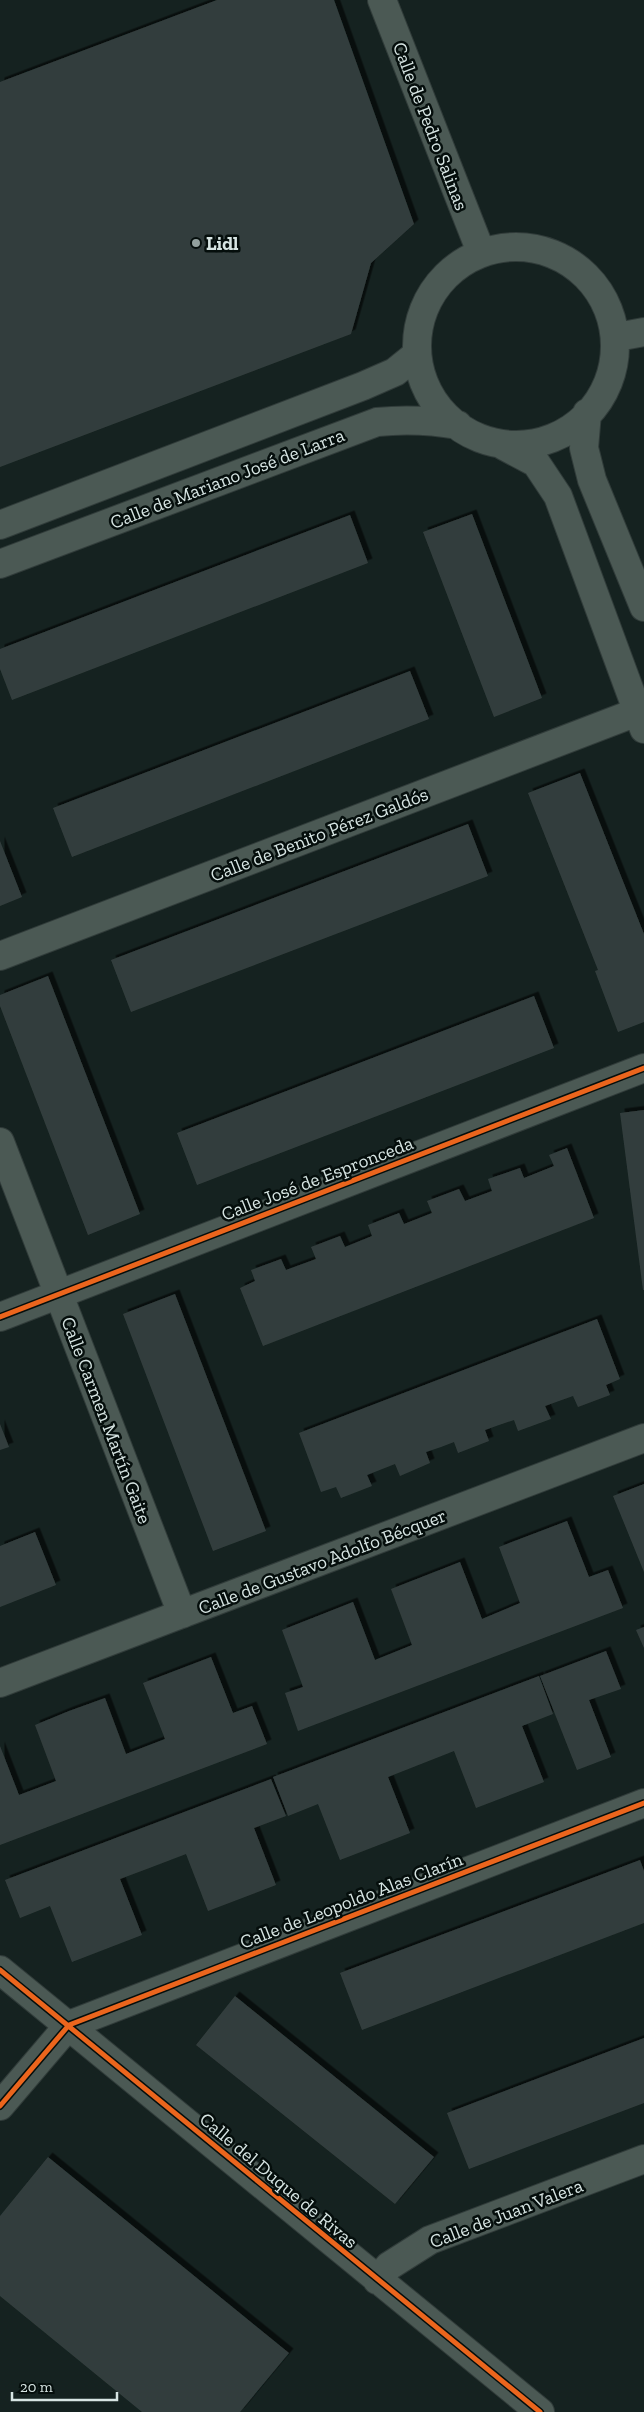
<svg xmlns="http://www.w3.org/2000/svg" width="644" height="2412" font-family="'Zilla Slab',serif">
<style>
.building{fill:#333e3d;filter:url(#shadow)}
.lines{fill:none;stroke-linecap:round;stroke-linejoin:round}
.minor-casing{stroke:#313c3a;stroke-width:30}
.minor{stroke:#4b5954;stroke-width:28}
.cycleway-casing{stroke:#050e0c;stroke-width:8}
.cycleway{stroke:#eb651d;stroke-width:5}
.poi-dot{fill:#93a19f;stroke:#050e0c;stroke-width:2}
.labels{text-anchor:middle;stroke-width:5;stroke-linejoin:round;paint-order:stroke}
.street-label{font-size:19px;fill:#d7e5e3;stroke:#050e0c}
.poi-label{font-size:19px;font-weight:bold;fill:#d7e5e3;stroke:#050e0c;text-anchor:start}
</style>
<defs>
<filter id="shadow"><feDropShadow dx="4.5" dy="-4.5" stdDeviation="0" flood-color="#0009"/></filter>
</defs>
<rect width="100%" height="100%" fill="#152220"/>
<path class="building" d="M217,0H334L414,224L371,263L351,334L0,467V82Z
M472,514L542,698L494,717L423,532Z
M350,515L368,563L12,700L0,669V649Z
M410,671L429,719L72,857L53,808Z
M580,773L644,934V1022L618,1032L595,971L598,970L528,793Z
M468,824L488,876L131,1012L111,960Z
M0,841L22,897L0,906Z
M48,976L140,1214L88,1235L0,1006V995Z
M534,996L554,1048L197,1185L177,1133Z
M644,1110V1290H643L620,1113Z
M567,1148L594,1218L263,1346L240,1288L255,1281L251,1270L281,1259L286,1270L316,1259L311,1247L340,1236L345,1247L372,1236L368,1225L399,1213L404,1224L432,1213L427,1201L459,1189L465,1201L492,1191L488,1179L520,1168L524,1178L554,1166L549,1155Z
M175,1294L266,1531L213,1551L123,1314Z
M597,1319L620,1379L606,1385L610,1395L578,1407L573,1396L545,1406L551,1419L518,1431L514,1420L499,1425L485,1430L489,1441L458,1453L454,1442L441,1447L426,1452L430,1463L400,1476L395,1464L367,1475L372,1486L341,1498L336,1487L321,1492L299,1433Z
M0,1424L9,1447L0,1450Z
M644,1484V1572L613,1496Z
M567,1521L589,1577L608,1570L623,1608L298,1731L285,1693L303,1687L282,1630L353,1602L375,1660L412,1645L391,1589L460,1562L482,1619L520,1603L499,1547Z
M35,1532L56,1585L0,1607V1546Z
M644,1627V1648L636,1630Z
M606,1651L621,1689L589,1700L611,1757L577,1770L540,1676Z
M211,1657L233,1713L252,1706L267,1744L0,1845V1746L19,1795L56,1781L35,1725L69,1711L105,1698L126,1754L165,1739L143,1683Z
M539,1676L553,1714L522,1726L544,1782L476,1808L454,1751L388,1777L410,1833L340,1860L318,1804L288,1816L273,1777Z
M271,1779L286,1816L254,1828L276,1885L208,1911L186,1854L152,1867L120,1879L142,1935L72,1962L50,1906L20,1918L5,1880Z
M640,1860L644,1871V1923L362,2030L340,1973Z
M235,1996L434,2157L395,2204L196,2045Z
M644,2038V2103L469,2169L447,2113Z
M48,2157L289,2353L240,2412H142L0,2296V2216Z"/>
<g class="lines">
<defs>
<path id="minor" d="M382,0L481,252
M417 346a99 99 0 1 1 198 0a99 99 0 1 1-198 0Z
M617,337L644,332
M587,413L584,448L592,480L644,607
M504,446L536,463L558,496L644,729
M0,525L363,386L395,372L416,355
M0,564L377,422C405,419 430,420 458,425
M0,956L637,712
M0,1142L182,1614
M0,1317L644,1068
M0,1683L644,1438
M0,1970L540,2412
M0,2106L69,2025L644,1803
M377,2280L389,2266L430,2240L644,2159"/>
</defs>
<use href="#minor" class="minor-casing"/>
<use href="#minor" class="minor"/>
<defs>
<path id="cycleway" d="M0,1317L644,1068
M0,1970L540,2412
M0,2106L69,2025L644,1803"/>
</defs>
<use href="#cycleway" class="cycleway-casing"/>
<use href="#cycleway" class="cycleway"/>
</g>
<circle class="poi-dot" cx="196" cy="243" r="5"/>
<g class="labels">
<g class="street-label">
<text transform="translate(431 126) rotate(69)" y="7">Calle de Pedro Salinas</text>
<text transform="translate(227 478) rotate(-21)" y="7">Calle de Mariano José de Larra</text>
<text transform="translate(319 834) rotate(-21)" y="7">Calle de Benito Pérez Galdós</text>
<text transform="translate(317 1178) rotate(-21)" y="7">Calle José de Espronceda</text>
<text transform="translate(107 1420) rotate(69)" y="7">Calle Carmen Martín Gaite</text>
<text transform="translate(322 1561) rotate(-21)" y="7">Calle de Gustavo Adolfo Bécquer</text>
<text transform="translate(351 1900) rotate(-21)" y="7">Calle de Leopoldo Alas Clarín</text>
<text transform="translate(279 2180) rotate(40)" y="7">Calle del Duque de Rivas</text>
<text transform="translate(506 2213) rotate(-21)" y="7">Calle de Juan Valera</text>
</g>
<g class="poi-label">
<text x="206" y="250">Lidl</text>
</g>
</g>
<path d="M12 2392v8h105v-8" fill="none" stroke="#d7e5e3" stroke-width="2.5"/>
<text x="20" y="2392" font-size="15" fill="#d7e5e3" stroke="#050e0c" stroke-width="4" paint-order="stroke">20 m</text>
</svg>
